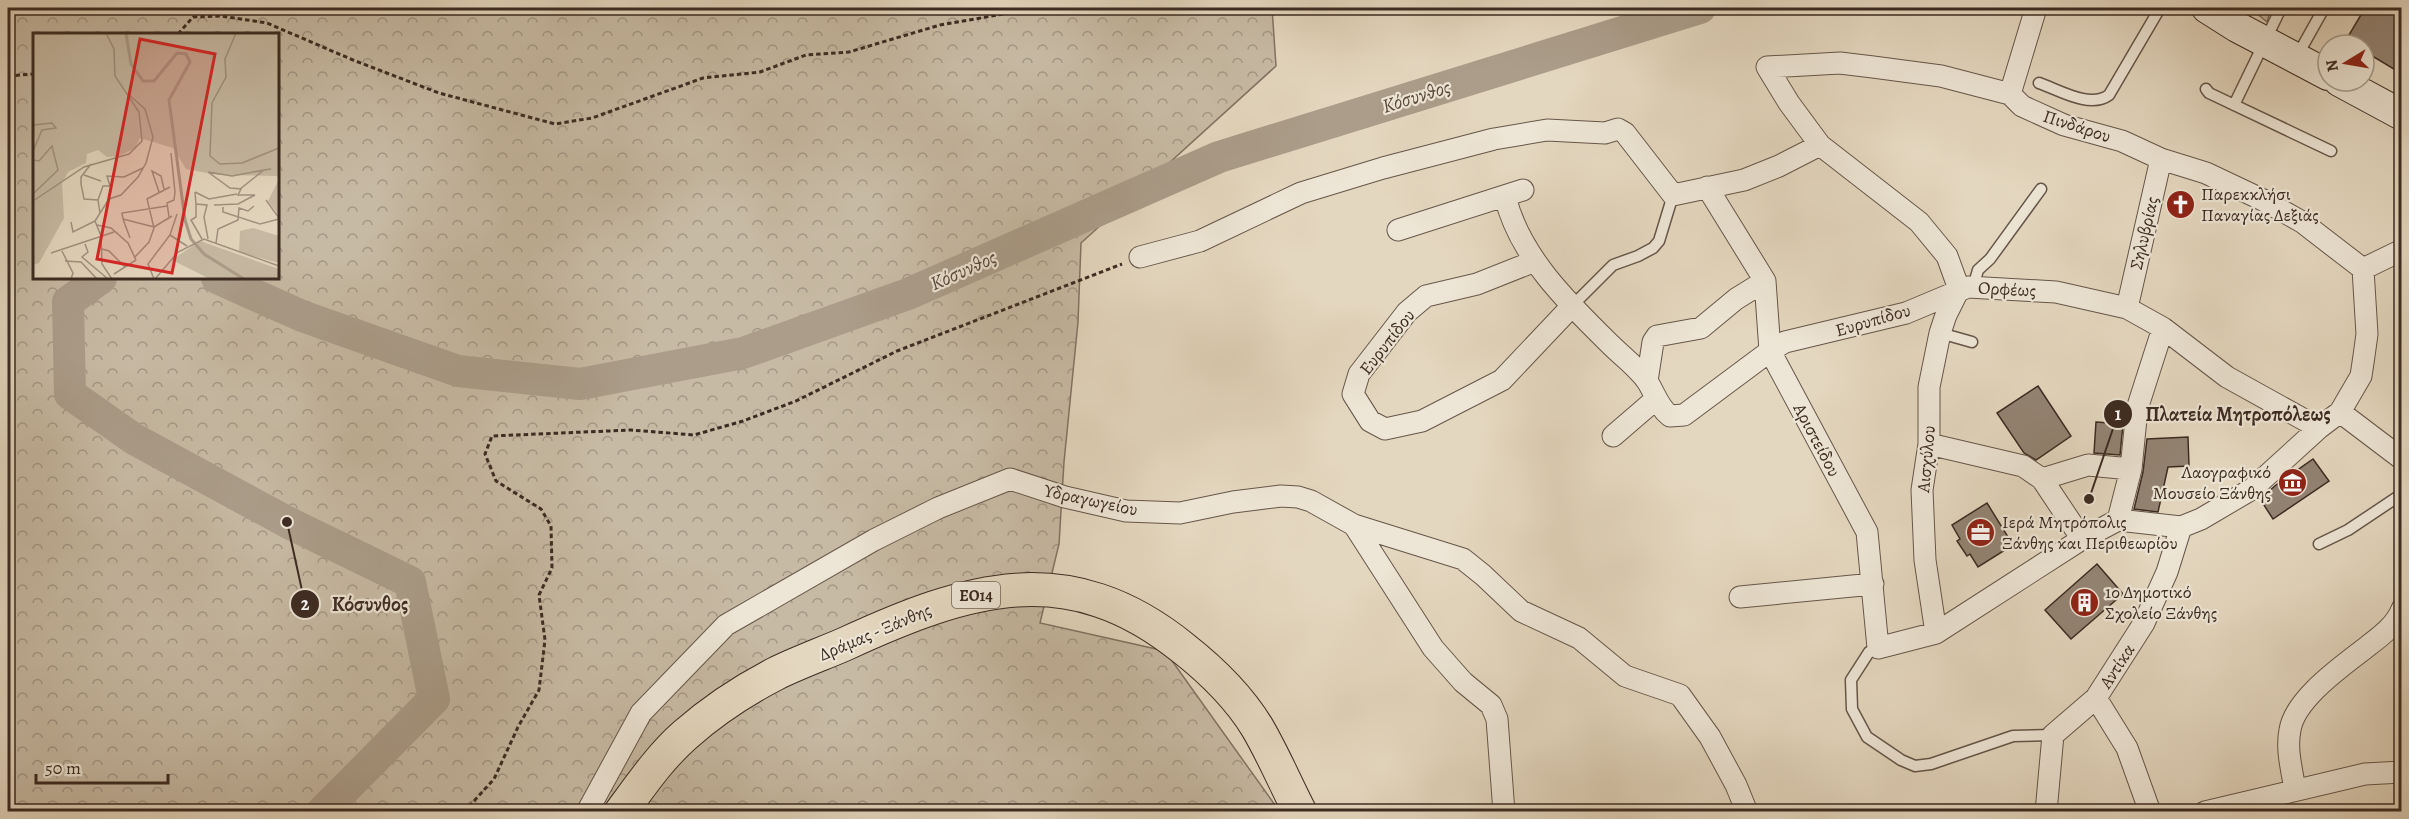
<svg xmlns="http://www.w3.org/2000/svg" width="2409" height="819" font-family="Alegreya,serif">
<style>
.forest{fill:url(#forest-crowns);stroke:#827263;stroke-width:1.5;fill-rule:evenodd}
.park{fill:url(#park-dots);stroke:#827263;stroke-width:1.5}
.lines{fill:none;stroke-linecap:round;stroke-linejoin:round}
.river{stroke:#ab9d8a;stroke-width:32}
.building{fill:#938474;stroke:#3c2b22;stroke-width:1.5}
.lane-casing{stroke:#665649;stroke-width:13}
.street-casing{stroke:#665649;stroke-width:23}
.secondary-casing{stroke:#3c2b22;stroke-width:32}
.primary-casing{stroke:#3c2b22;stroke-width:35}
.path{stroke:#3c2b22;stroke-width:3;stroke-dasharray:4.5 3;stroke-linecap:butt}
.lane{stroke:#ede5d5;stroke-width:10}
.street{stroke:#ede5d5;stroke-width:21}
.secondary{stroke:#ede5d5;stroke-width:30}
.primary{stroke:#e4d7bf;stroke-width:33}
.labels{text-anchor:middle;stroke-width:4.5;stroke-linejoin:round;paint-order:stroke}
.shield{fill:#ede5d5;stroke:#716358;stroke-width:1.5}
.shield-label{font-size:16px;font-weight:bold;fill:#3c2b22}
.street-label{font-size:18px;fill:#3c2b22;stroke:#ede5d5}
.poi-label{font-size:18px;fill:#3c2b22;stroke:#ede5d5;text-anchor:start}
.water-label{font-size:20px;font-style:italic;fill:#58483c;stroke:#ede5d5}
.inset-river{fill:none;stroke:#ab9d8a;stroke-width:3}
.inset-road{fill:none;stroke:#a19280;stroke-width:1.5}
.view{fill:#d62828;fill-opacity:0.15;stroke:#d62828;stroke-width:3}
.inset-edge{fill:none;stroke:#3c2b22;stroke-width:3}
.leader{fill:none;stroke:#3c2b22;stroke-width:2}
.callout-dot{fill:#3c2b22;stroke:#ede5d5;stroke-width:2}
.mark-label{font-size:18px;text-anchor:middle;font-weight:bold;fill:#fff}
.callout-label{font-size:20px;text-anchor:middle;font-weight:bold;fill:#3c2b22;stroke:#ede5d5;stroke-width:4.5;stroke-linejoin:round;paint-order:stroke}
</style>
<defs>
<pattern id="forest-crowns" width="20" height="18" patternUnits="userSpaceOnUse" patternTransform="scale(1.5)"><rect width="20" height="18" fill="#c7baa4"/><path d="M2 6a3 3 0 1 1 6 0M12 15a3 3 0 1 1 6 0" fill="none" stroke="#a39785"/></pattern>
<pattern id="park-dots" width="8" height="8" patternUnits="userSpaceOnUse" patternTransform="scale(1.5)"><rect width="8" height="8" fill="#c7baa4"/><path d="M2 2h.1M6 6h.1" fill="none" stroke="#a39785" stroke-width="1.8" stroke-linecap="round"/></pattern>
</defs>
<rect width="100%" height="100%" fill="#e4d7bf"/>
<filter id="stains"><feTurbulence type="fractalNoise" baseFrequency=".00333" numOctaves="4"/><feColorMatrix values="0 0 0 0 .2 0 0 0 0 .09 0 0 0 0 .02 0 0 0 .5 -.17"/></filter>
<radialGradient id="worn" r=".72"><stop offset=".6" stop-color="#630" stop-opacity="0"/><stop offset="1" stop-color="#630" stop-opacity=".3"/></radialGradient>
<path class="forest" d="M8,8H1272L1276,66L1081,243L1078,322L1064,462L1059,544L1040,623L1165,651L1275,805L1277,811H8ZM34,34H278V278H34Z"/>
<path class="park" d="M2250,8H2271L2267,22Z"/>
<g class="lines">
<path class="river" d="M101,278L68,302L70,394L134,439L287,522L410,582L434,699L322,812
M217,278L302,316L458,371L580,384L743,353L908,294L1219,157L1700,8"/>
</g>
<path class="building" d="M2365,8H2402V74L2364,51V45H2355L2346,40Z
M2038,386L2071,436L2036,460L2024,453L1997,413Z
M2096,422L2123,424L2120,455L2094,453Z
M2188,437L2189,466L2168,467L2158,512L2134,509L2143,472L2147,439Z
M2313,459L2329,481L2273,519L2260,499L2276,485Z
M1987,503L2013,545L1978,567L1970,554L1967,556L1957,541L1960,539L1952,525Z
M2097,564L2123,594L2071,639L2045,610Z"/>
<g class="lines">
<defs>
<path id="lane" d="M2296,58L2324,8
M2039,83C2059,90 2090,109 2109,95L2160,8
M2206,89L2209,93L2331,151
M2234,105L2281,8
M1973,287L1978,270L1990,259L2041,189
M1572,306L1613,265L1638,256L1653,248L1659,241L1673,195
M1940,333L1972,342
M2319,544L2348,530L2402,494
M1878,648L1869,652L1851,680L1852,709L1867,737L1901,760L1915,766L1931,764L2013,736L2053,735"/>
<path id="street" d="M2010,94L2036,8
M1707,187L1765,281L1770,351L1867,532L1878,648L1936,633L2082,539L2118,520
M1505,196C1519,256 1569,304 1611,345C1623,357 1638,368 1647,381C1655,393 1658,407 1670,416L1684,415L1770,351L1785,342L1906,313L1968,287L2056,292L2127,308L2163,328L2227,377L2319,428
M1398,230L1523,190
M1140,257L1200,241L1301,193L1383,168L1494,139L1547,130L1605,133L1618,129L1625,133L1673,195L1744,180L1779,166L1820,145
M1535,261L1477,284L1426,296L1407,312L1359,374L1353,394L1370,421L1385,429L1422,421L1502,380L1572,306
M1959,289L1947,256L1919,222L1820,145L1789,103L1767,67L1840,63L1873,67L1941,76L2010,94L2022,106L2064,125L2122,141L2161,159L2206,173L2263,200L2302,222L2363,269L2402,250
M2127,308L2161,159
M1647,381L1653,342L1657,336L1701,328L1736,299L1765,281
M2340,412L2402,459
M1613,436L1656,399
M1929,444L2023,466L2042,479L2082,539
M2042,479L2088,465L2131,469
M2118,520L2131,469L2137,409L2163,328
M2118,520L2181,527
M1354,525L1433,648L1463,682L1491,705L1497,719L1504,812
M1740,597L1873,584
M1936,633L1925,560L1922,490L1929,444V387L1940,333L1946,315L1959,289
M2096,698L2127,748L2150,812
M2295,790C2292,770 2286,750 2290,730C2295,698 2344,665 2368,646C2381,636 2396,625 2402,609
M587,812L641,713L726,625L874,540L938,508L1010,479L1065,497L1126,511L1180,513L1233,502L1281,496L1298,497L1311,501L1354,525L1463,559L1483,575L1521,611L1579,638L1625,676L1680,695L1710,737L1736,785L1747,812
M2046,812L2053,735L2096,698L2144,623L2167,572L2181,527L2201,519L2252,489L2319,428L2340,412L2361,376L2364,356L2367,334L2363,269
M2205,812L2365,774L2402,772"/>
<path id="secondary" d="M2207,8L2237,27L2328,75
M2339,81L2402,115"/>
<path id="primary" d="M621,812C641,785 660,757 685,735C711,712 744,690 775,674C797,663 822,654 845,644C967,588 1068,555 1183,648C1211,670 1238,696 1257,727C1273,754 1285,783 1300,812"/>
</defs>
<use href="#lane" class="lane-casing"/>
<use href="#street" class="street-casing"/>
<use href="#secondary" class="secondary-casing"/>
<use href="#primary" class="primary-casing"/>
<path class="path" d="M178,34L193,17L221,16L267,23L353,60L439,93L555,124L592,118L703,78L760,72L806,55L849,52L940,25L1015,12L1026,8
M8,76L34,74
M464,812L494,779L518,727L539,690L545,640L539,595L552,568L551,526L541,509L496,481L485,454L492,436L631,430L694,435L743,421L796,401L897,351L1122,264"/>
<use href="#lane" class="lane"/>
<use href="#street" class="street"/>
<use href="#secondary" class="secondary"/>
<use href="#primary" class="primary"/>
</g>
<defs>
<symbol id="church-disc" viewBox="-11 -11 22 22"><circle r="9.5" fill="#8f2418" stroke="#ede5d5"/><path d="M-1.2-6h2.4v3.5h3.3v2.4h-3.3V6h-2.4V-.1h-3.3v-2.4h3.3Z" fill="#fff"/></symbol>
<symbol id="museum-disc" viewBox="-11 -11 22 22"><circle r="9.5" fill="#8f2418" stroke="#ede5d5"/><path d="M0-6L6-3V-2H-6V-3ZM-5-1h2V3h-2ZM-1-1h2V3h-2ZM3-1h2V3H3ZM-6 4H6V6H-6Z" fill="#fff"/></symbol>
<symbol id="office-disc" viewBox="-11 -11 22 22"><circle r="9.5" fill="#8f2418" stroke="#ede5d5"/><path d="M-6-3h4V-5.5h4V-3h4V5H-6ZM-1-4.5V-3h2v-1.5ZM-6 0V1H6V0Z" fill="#fff"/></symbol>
<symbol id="building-disc" viewBox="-11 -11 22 22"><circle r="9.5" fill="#8f2418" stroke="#ede5d5"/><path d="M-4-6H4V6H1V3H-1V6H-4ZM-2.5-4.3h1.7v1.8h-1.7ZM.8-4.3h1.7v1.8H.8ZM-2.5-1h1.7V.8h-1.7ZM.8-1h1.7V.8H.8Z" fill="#fff"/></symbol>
</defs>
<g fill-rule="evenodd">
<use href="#church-disc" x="2164" y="188" width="33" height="33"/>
<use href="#museum-disc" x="2276" y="466" width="33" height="33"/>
<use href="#office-disc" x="1964" y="516" width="33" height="33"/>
<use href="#building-disc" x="2068" y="586" width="33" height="33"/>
</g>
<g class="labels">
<rect class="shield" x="952" y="582" width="48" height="26" rx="4.5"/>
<g class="shield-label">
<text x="976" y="601">ΕΟ14</text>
</g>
<g class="street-label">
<text transform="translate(2077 126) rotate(18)" y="6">Πινδάρου</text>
<text transform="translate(2144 233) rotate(-77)" y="6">Σηλυβρίας</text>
<text transform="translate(2007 289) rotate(3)" y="6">Ορφέως</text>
<text transform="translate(1873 320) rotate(-16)" y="6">Ευρυπίδου</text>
<text transform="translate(1387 342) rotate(-52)" y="6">Ευρυπίδου</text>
<text transform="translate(1817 440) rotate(62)" y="6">Αριστείδου</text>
<text transform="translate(1926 459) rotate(-85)" y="6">Αισχύλου</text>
<text transform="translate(1091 500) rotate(12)" y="6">Υδραγωγείου</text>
<text transform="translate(875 632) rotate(-23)" y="6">Δράμας - Ξάνθης</text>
<text transform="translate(2117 666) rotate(-57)" y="6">Αντίκα</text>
</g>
<g class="poi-label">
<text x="2201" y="200">Παρεκκλήσι<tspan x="2201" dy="21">Παναγίας Δεξιάς</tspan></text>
<text x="2271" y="478" text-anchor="end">Λαογραφικό<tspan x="2271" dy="21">Μουσείο Ξάνθης</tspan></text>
<text x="2002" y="528">Ιερά Μητρόπολις<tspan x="2002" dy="21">Ξάνθης και Περιθεωρίου</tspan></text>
<text x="2105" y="598">1ο Δημοτικό<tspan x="2105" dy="21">Σχολείο Ξάνθης</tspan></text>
</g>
<g class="water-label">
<text transform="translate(1416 96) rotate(-17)" y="7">Κόσυνθος</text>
<text transform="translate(963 270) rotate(-24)" y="7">Κόσυνθος</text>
</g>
</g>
<g transform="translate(33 33)">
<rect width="246" height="246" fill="#e4d7bf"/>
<path d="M0,0H246V143L185,142L153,136L140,115L107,105L102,115L86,123L74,124L65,117L54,121L53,130L35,139L29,150L31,185L6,230L0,232ZM246,146V182L235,168Z" fill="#c7baa4"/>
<path d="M167,208L246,236V246H177L139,227Z" fill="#c7baa4"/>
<path d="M220,195L246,203V230L206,219L207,198Z" fill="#c7baa4"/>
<path class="inset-river" d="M93,0L98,31L110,48H121L144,20L153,21L157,29L136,67L152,187L158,206L171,221L211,246"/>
<path class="inset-road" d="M203,0L192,26L193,44L179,70L177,123L187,131L209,130L246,115M0,92L19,90L23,95L9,97L0,118M0,127L6,128L19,113L25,137L0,161M58,131L48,144V151L51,166L65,167L67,180M51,142L68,148M207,156L231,137L238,136M126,159L119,138L128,143L131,156M162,159L163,171L174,172L171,184L175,206M162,159L176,166L204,161M65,167L70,153H77L74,143L91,144L110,135M233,167L246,185M0,168L51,134L96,121L109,108L106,79L82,43L81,16L73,0M163,171V184L158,187L169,206M181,172L205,171L222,162H205L208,156L197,155L175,139L199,143L231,137M190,174V179L227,191L246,186M136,184L134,170L141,167L142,159L138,120M90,186L89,180L134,173M90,186L121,194M90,186L97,205M62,188L76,166L88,162L105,144L113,130L120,104L112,76L94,60M62,188L68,203L69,231L79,246M38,189L40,199L62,188M64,192L78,195L95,210L103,227M121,194L139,183M137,202L154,213M183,210L185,196L205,187L206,175L215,178L221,173M52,211L55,219L49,224L75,246M69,216L76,218L92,234M29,218L40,240L38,246M18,220L81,199M101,225L116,209L121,195L114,166L137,154M32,228L48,229L64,246M81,241L103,227M121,246L115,231L137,202L144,181M122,246L145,219L171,206L246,233"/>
<path class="view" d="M107,6L182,21L139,240L64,226Z"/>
<rect width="246" height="246" class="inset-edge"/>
</g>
<path class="leader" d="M2089 499L2118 414M287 522L305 604"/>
<g class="callout-dot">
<circle cx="2089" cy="499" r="6"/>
<circle cx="287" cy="522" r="6"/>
<circle cx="2118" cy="414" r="15"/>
<circle cx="305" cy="604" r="15"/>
</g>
<g class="mark-label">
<text x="2118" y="420">1</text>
<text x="305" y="610">2</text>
</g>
<g class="callout-label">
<text x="2238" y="421">Πλατεία Μητροπόλεως</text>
<text x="370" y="611">Κόσυνθος</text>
</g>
<rect width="2409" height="819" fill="none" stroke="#e4d7bf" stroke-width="30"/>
<rect x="9" y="9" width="2391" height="801" fill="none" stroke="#3c2b22" stroke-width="3"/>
<rect x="15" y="15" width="2379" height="789" fill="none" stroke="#3c2b22" stroke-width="1.5"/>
<g transform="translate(2346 63) rotate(259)"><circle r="28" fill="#ede5d5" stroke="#a69b8d" stroke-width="1.5"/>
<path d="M0-4.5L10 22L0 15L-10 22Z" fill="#8f2418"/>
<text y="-9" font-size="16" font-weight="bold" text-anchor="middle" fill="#3c2b22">N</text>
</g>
<path d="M36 774v9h132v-9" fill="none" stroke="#3c2b22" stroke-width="3"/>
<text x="45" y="774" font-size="18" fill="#3c2b22" stroke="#ede5d5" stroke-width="4.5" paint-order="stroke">50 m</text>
<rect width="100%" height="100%" filter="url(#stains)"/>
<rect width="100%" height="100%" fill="url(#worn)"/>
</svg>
